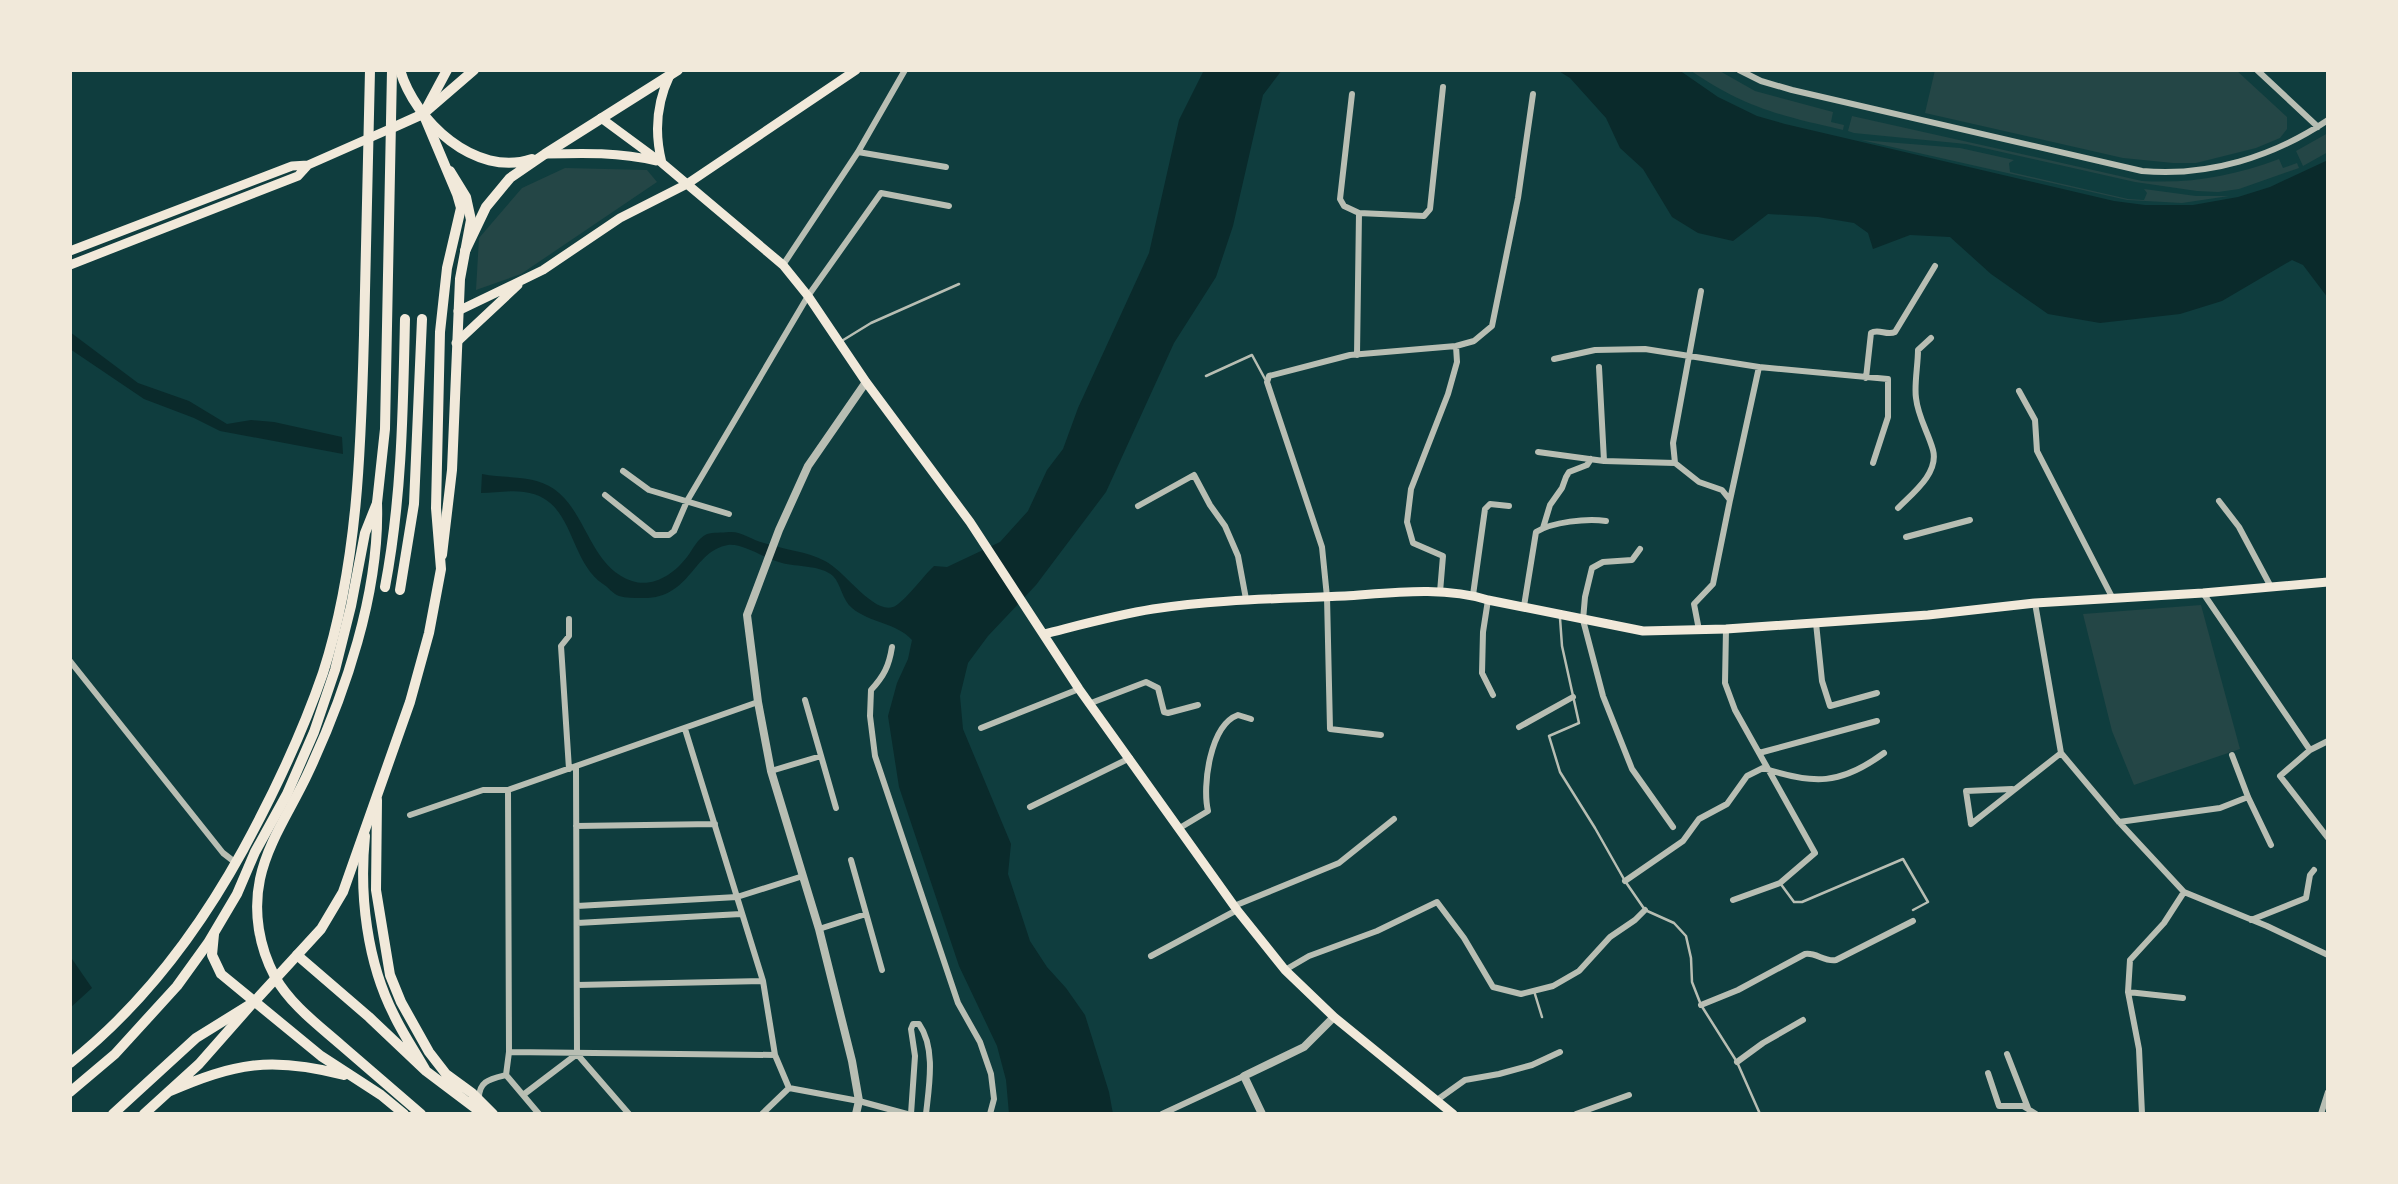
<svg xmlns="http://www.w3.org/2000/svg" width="2398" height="1184" font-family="'PT Serif',serif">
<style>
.green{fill:#244646}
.water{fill:#0a2a2b}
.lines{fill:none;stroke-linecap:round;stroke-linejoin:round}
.service{stroke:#b8beb3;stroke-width:2.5}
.minor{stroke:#b8beb3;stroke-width:6}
.tertiary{stroke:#b8beb3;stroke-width:8}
.secondary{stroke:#f1e9da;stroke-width:9}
.primary{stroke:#f1e9da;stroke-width:10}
.trunk{stroke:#f1e9da;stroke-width:10}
.motorway{stroke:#f1e9da;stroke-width:10}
</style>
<rect width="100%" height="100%" fill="#0f3d3e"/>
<path class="green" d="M1690,70H1718L1755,91L1833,112L1831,122L1844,125L1843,130C1781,116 1743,107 1690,70Z
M1935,70H2236L2287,117V129L2280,138L2256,148L2196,163H2173L2123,158L1925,113Z
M1852,116L2142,181C2190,184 2234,176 2279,159L2283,168L2297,163L2299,168L2239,189L2218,192L2197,191L2135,182L1966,144L1854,133L1848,131Z
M2328,133V152L2303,166L2296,151Z
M1861,140L1960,148L2014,160L2009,163L2010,172L2128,199L2144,200L2147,193L2144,189L2196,196H2229L2182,203L2127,200Z
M565,168L647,170L657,182L521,274L476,290L479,238L522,188Z
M2201,605L2240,749L2134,785L2112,731L2083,614Z"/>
<path class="water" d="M1204,70H1282L1263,95L1233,226L1216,277L1174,343L1106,492L1036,585L988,636L968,663L960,696L963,729L1011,844L1008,874L1030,941L1047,967L1066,988L1085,1015L1109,1092L1113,1114H1009L1006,1080L997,1046L959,966L899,787L888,716L897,683L908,659L912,640C897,623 870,623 852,608C842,600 841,584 833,576C821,565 797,567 782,563C765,559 743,543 728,545C692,551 691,600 641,598C634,598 626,598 619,596C613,594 608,587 603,584C567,559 575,498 524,492C510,490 495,493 481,493L482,474C506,479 532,474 554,489C587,512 590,567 632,581C653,588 674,574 687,557C693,549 697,539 707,534C713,532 722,533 729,532C741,531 752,540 764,543C784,550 807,551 825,561C844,570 873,614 893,607C903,604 924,575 934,566L947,567L1000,542L1028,511L1047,470L1063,449L1078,408L1149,253L1179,120Z
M1557,70H1679L1718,97L1757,116L1785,124L2114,201L2145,205H2193L2238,197L2270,187L2328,160V298L2303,265L2292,260L2222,301L2180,314L2100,323L2048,314L1991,274L1950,237L1910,235L1873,249L1868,233L1854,223L1818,217L1768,214L1733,241L1698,233L1672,217L1643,169L1620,148L1606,118L1570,78Z
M70,332L138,383L189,401L227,424L251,420L274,422L342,437L343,454L220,431L194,418L144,399L70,349Z
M70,956L92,988L70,1008Z"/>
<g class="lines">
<path class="service" d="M840,342L871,323L959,284
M1206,376L1252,355L1265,379
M1560,618L1562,646L1579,723L1549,736L1560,772L1595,828L1625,881L1645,910L1674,923L1686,936L1691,958L1692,982L1701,1005L1737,1062L1760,1114
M1780,883L1794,902H1802L1903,859L1928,902L1913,910
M1534,991L1542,1017"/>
<path class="minor" d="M1739,70L1761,81L1792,90L2142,171C2208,177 2273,157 2328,120
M2257,70L2318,127
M1352,94L1340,199L1344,206L1359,213
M858,152L946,167
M783,265L858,152L905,70
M1357,355L1359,213L1424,216L1430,209L1443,87
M1554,359L1595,350L1645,349L1759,367L1888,379V417L1873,463
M1599,367L1604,461
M1866,378L1871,333C1878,328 1887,336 1895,332L1935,266
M2019,391L2035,420L2037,451L2112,597
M1538,452L1604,461L1675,463
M623,471L649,490L729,514
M605,495L655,535H669L674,531L687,501L808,296L881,193L949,206
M1730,500L1759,367
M2219,501L2239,527L2271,587
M1138,506L1194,475L1210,505L1225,526L1238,556L1246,599
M1898,508C1913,493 1939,473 1933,450C1928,432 1918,417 1916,398C1914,385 1918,365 1918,350L1931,338
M1543,528L1550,505L1562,488L1566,477L1569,472L1587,465L1591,459
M1906,537L1970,520
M1640,549L1632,560L1603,562L1592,568L1585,597L1583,620L1603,696L1632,769L1673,827
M1440,592L1443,556L1413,543L1407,522L1411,489L1448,394L1457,362L1456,346
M2203,593L2310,750
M1473,595L1485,509L1490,504L1509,506
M1488,600L1483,632L1482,673L1493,695
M2035,603L2061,753L2119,822L2184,892L2267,926L2328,955
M1524,606L1536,532C1552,522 1587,518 1606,521
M569,619V636L561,646L569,769
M1816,623L1822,681L1830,706L1877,693
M1726,629L1725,683L1735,710L1815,853L1780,883L1733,900
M1699,630L1694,604L1713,584L1730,500L1722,490L1699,482L1675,463L1673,443L1701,291
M892,647C889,666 884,676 871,690L870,716L875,756L958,1003L980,1042L991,1074L994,1099L990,1114
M70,661L223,853L236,863
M805,700L836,808
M1091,703L1146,682L1158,688L1164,712L1168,713L1198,705
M1519,727L1573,697
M981,728L1079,689
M685,729L763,981L775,1055L789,1088L762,1114
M1381,735L1330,729L1327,597L1322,547L1267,382L1269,376L1350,355L1456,346L1474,341L1492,326L1518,198L1533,94
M2328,741L2310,750L2280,776L2328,838
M1759,753L1877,721
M2232,755L2248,797L2271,845
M771,771L821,756
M1030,807L1130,758
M410,815L483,790H508
M2119,822L2220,808L2248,797
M1971,824L2061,753
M1971,824L1966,791L2012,789
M576,826L715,824
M1178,829L1208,811C1202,786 1210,725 1238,715L1251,719
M851,860L882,970
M1625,881L1683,841L1699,819L1727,804L1747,776L1763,768C1813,785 1841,785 1884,753
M577,906L737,897L803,876
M1234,906L1339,863L1394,819
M2251,920L2306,898L2310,875L2314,870
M577,923L741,914
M819,929L866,914
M1151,956L1237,910
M1285,970L1309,956L1377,931L1437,902L1464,938L1493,987L1521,994L1553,986L1579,971L1610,937L1635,920L1645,910
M577,985L763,981
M2128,992L2183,998
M1701,1005L1738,990L1805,954C1816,952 1824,962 1836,960L1913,921
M509,1052L775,1055
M577,1054L629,1114
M2007,1054L2028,1108
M1737,1062L1763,1043L1803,1020
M1988,1073L1999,1106H2023L2036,1114
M789,1088L859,1101L907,1114
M523,1095L577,1054L576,767
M479,1100C478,1081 490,1079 506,1075
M1437,1100L1465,1080L1499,1074L1532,1065L1560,1052
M539,1114L506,1075L509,1052L508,790L758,702
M911,1114L915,1056L911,1029L913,1024H919C936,1048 929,1086 926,1114
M1162,1114L1244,1076
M1576,1114L1629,1095
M2142,1114L2139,1049L2128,992L2130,960L2164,923L2184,892
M2321,1114L2328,1092"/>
<path class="tertiary" d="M856,1114L859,1101L852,1061L819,929L771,771L758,702L747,615L779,530L808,466L866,382
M1262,1114L1244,1076L1304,1047L1334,1017"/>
<path class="secondary" d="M601,118L662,163L783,265L808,296L866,382L970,522L1079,689L1237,910L1285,970L1334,1017L1453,1114
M545,154C583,153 620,152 656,161
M662,163C654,132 656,104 670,75
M70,251L292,166L308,165L392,128
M70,265L298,176L308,165
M458,311L543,270L620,218L687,184L856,70
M456,343L518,285
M1044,634C1080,625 1116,615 1153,609C1217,599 1281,599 1345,596C1391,593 1443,586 1488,600L1643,631L1726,629L1928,615L2035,603L2203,593L2328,582"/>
<path class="primary" d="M377,503C380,592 345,694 308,773C292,808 268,841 260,879C253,912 259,947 275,977C291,1005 317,1024 341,1045C368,1068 394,1091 421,1114
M442,555L452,470L460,279L471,220L466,197L450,171
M377,800L376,890L390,975L401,1002L429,1052L446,1074L472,1093L493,1114
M365,836C359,895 367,962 394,1015C403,1034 416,1053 426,1071
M214,934L212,955L221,974L321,1056L381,1095L404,1114
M297,955L369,1017L426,1071L483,1114
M70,1063C142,1006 199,930 243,850C274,793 302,734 323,673C358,564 361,448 364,335C366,247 368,158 370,70
M168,1092C235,1063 271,1056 344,1075
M144,1114L199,1064L251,1005"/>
<path class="trunk" d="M425,111L447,70
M392,128L423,114
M70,1092L115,1054L177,986L208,943L237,894L255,852L287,794L314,732L335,670L351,606L365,533L377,503L385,429L392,70
M113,1114L196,1038L254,1002L321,929L343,892L410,702L429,633L441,569L436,508L440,332L447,268L461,208L457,194L425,118"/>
<path class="motorway" d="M400,70C415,121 475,178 532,159
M423,114L474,70
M465,251L486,207L510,178L545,154L678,70
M385,587C402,498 403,409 405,319
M400,590L414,504L422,319"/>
</g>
<rect width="2398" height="1184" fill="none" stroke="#f1e9da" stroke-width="144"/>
</svg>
